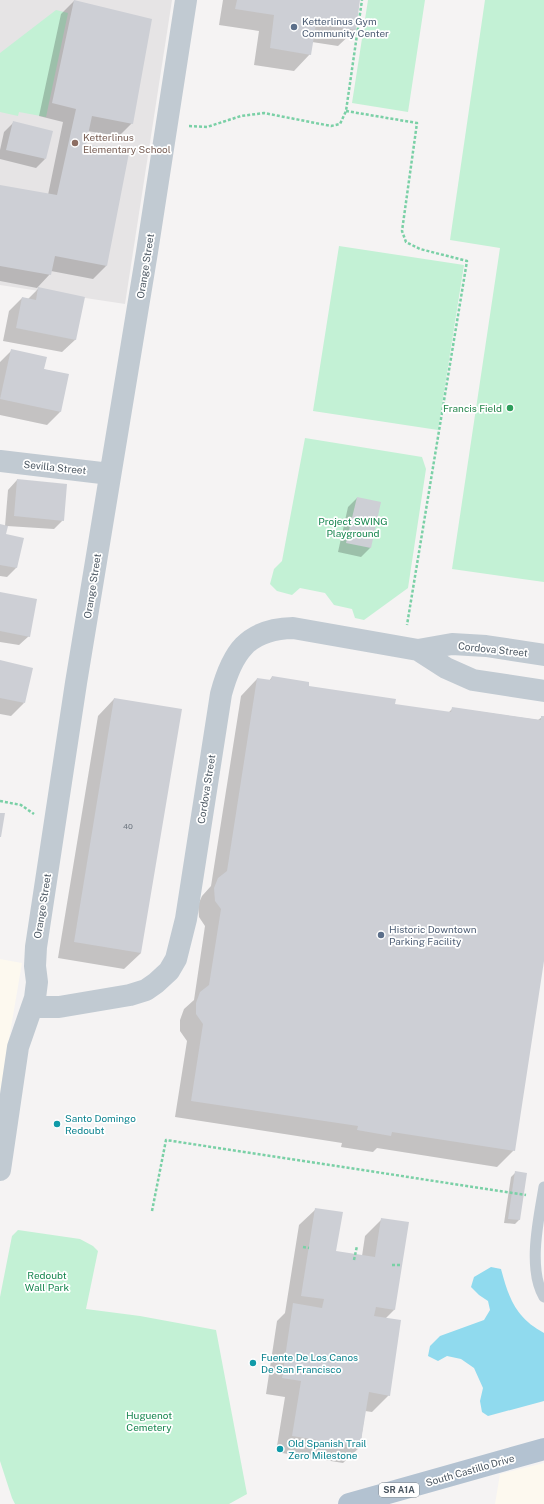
<svg xmlns="http://www.w3.org/2000/svg" width="544" height="1504" font-family="'Public Sans',sans-serif">
<style>
.commercial{fill:#fdf9ef}
.education{fill:#e6e4e5}
.green{fill:#c3f1d5}
.water{fill:#90daee}
.shadow{fill:#0003}
.building{fill:#cdcfd5}
.lines{fill:none;stroke-linecap:round;stroke-linejoin:round}
.path{stroke:#7ad0a6;stroke-width:2.5;stroke-dasharray:3 2;stroke-linecap:butt}
.service{stroke:#c1cad2;stroke-width:11}
.minor{stroke:#c1cad2;stroke-width:22}
.primary{stroke:#b3c2d1;stroke-width:22}
.service-dot{fill:#5c6f8a;stroke:#fff;stroke-width:1.5}
.education-dot{fill:#8d6e63;stroke:#fff;stroke-width:1.5}
.leisure-dot{fill:#2e9e5b;stroke:#fff;stroke-width:1.5}
.culture-dot{fill:#0f9aa8;stroke:#fff;stroke-width:1.5}
.labels{text-anchor:middle;stroke-width:3.5;stroke-linejoin:round;paint-order:stroke}
.number-label{font-size:8px;fill:#6b747e}
.shield{fill:#fff;stroke:#808990;stroke-width:1}
.shield-label{font-size:9px;font-weight:bold;fill:#4a5661}
.service-label{font-size:10px;fill:#4e5e75;stroke:#fff;text-anchor:start}
.education-label{font-size:10px;fill:#785e54;stroke:#fff;text-anchor:start}
.street-label{font-size:10px;fill:#4a5661;stroke:#fff}
.leisure-label{font-size:10px;fill:#27864d;stroke:#fff;text-anchor:end}
.park-label{font-size:10px;fill:#17864f;stroke:#fff}
.culture-label{font-size:10px;fill:#0d838f;stroke:#fff;text-anchor:start}
</style>
<rect width="100%" height="100%" fill="#f5f3f3"/>
<path class="commercial" d="M0,959L22,963L0,1092Z
M544,1463V1504H495L500,1474Z"/>
<path class="education" d="M0,0H172L125,304L0,285Z"/>
<path class="green" d="M368,0H425L408,112L352,103Z
M485,0H544V582L452,569L500,248L450,240Z
M56,10L68,13L46,117L19,112L18,116L0,112V53Z
M339,246L464,265L438,430L313,411Z
M305,438L422,457L426,469L408,588L364,620L355,618L352,609L334,605L325,593L300,588L292,595L277,591L270,584L274,569L282,561Z
M18,1230L80,1239L93,1246L98,1251L86,1309L140,1316L216,1330L247,1494L229,1504H15L12,1498L0,1461V1297L12,1236Z"/>
<path class="water" d="M491,1267L501,1269C509,1299 516,1318 544,1333V1401L488,1416L482,1412L480,1401L483,1388L474,1368L461,1359L447,1356L438,1361L428,1356L430,1346L440,1336L484,1320L490,1310L488,1301L479,1295L471,1287L474,1277Z"/>
<path class="shadow" d="M222,0H359L355,30L338,46L312,42L310,54L294,71L254,65L259,31L219,25L223,0Z
M74,1L132,123L119,136L87,131L85,145L106,266L93,279L51,271L50,274L37,288L0,281V186L48,195L63,122L39,116L61,14Z
M13,123L45,159L36,168L0,159V150L4,132Z
M39,288L76,339L62,352L3,341L9,311L22,298L28,299Z
M12,350L42,369L68,375L60,412L47,425L0,415V362Z
M17,480L63,520L54,529L7,526L5,535L23,539L16,568L7,577L0,576V525L5,526L8,490Z
M357,498L380,503L370,548L361,557L338,552L348,507Z
M0,593L29,636L19,645L0,642Z
M0,661L24,703L11,716L0,714Z
M272,677L308,687L394,705L448,713L453,708L538,720L542,717H544V955L514,1150L497,1167L377,1148L373,1152L341,1147L342,1143L175,1117L187,1041L180,1031V1020L184,1009L194,1000L205,926L199,917L198,905L202,896L211,886L241,696L257,679L269,681Z
M114,699L141,953L124,969L58,958L98,716Z
M516,1172L519,1220L515,1224L504,1223L511,1177Z
M316,1209L335,1252L362,1256L365,1236L382,1219L394,1310L386,1318L389,1395L372,1412L365,1411L360,1447L343,1463L276,1452L285,1397L266,1394L277,1321L285,1313L299,1225Z"/>
<path class="building" d="M74,0L152,19L133,124L92,116L86,144L129,153L107,266L55,256L51,275L0,266V185L57,195L76,109L52,103Z
M237,0H360L356,30L316,24L311,55L270,48L274,15L235,9Z
M13,121L53,131L46,159L6,150Z
M38,287L85,297L76,340L16,328L22,297L36,300Z
M11,349L47,357L44,369L69,374L61,412L0,399Z
M17,479L67,484L64,521L14,516Z
M357,497L381,502L371,548L346,543Z
M0,524L8,526L6,534L24,538L17,568L0,565Z
M0,592L37,599L30,637L0,631Z
M0,660L33,668L25,703L0,698Z
M272,676L309,682V686L396,699L395,704L451,712L452,707L541,720V716H544V961L515,1151L392,1132L391,1136L357,1130L358,1126L191,1101L203,1024L196,1014V1003L200,992L209,985L221,909L215,901L214,888L218,878L227,871L257,678L271,680Z
M114,698L182,709L141,953L74,942Z
M0,813H5L1,837H0Z
M515,1171L527,1173L520,1220L508,1219Z
M315,1208L343,1212L336,1251L375,1257L381,1218L409,1222L395,1310L376,1307L374,1316L401,1320L390,1396L369,1392L360,1447L292,1436L301,1381L282,1378L293,1303L322,1308L324,1299L301,1296Z"/>
<g class="lines">
<path class="path" d="M346,111L417,123L402,231L406,242L420,249L467,261L407,625
M189,126L207,127L241,116L264,113L331,126L340,124L346,111L362,0
M0,801L21,805L34,814
M152,1211L166,1140L526,1195
M303,1247L309,1248
M354,1260L357,1246
M392,1265H401"/>
<path class="service" d="M544,1187C539,1218 527,1268 544,1297"/>
<path class="minor" d="M0,461L110,474
M418,650L446,668L473,680L544,691
M32,1007H59L130,995L146,990L156,983L169,971L176,959L186,919L221,694C232,653 247,629 293,628L418,650L452,644L486,646L544,655
M0,1170L18,1047L35,998L37,982L35,966L36,947L76,683L147,252L186,0"/>
<path class="primary" d="M349,1504L544,1449"/>
</g>
<g class="service-dot">
<circle cx="294" cy="27" r="4"/>
<circle cx="381" cy="935" r="4"/>
</g>
<circle class="education-dot" cx="75" cy="143" r="4"/>
<circle class="leisure-dot" cx="510" cy="408" r="4"/>
<g class="culture-dot">
<circle cx="57" cy="1124" r="4"/>
<circle cx="253" cy="1363" r="4"/>
<circle cx="280" cy="1449" r="4"/>
</g>
<g class="labels">
<g class="number-label">
<text x="128" y="829">40</text>
</g>
<rect class="shield" x="379" y="1483" width="40" height="14" rx="3"/>
<g class="shield-label">
<text x="399" y="1493">SR A1A</text>
</g>
<g class="service-label">
<text x="302" y="25">Ketterlinus Gym<tspan x="302" dy="12">Community Center</tspan></text>
<text x="389" y="933">Historic Downtown<tspan x="389" dy="12">Parking Facility</tspan></text>
</g>
<g class="education-label">
<text x="83" y="141">Ketterlinus<tspan x="83" dy="12">Elementary School</tspan></text>
</g>
<g class="street-label">
<text transform="translate(145 266) rotate(-81)" y="4">Orange Street</text>
<text transform="translate(55 467) rotate(6)" y="4">Sevilla Street</text>
<text transform="translate(92 586) rotate(-81)" y="4">Orange Street</text>
<text transform="translate(493 649) rotate(6)" y="4">Cordova Street</text>
<text transform="translate(206 789) rotate(-81)" y="4">Cordova Street</text>
<text transform="translate(42 906) rotate(-81)" y="4">Orange Street</text>
<text transform="translate(470 1470) rotate(-16)" y="4">South Castillo Drive</text>
</g>
<g class="leisure-label">
<text x="502" y="412">Francis Field</text>
</g>
<g class="park-label">
<text x="353" y="525">Project SWING<tspan x="353" dy="12">Playground</tspan></text>
<text x="47" y="1279">Redoubt<tspan x="47" dy="12">Wall Park</tspan></text>
<text x="149" y="1419">Huguenot<tspan x="149" dy="12">Cemetery</tspan></text>
</g>
<g class="culture-label">
<text x="65" y="1122">Santo Domingo<tspan x="65" dy="12">Redoubt</tspan></text>
<text x="261" y="1361">Fuente De Los Canos<tspan x="261" dy="12">De San Francisco</tspan></text>
<text x="288" y="1447">Old Spanish Trail<tspan x="288" dy="12">Zero Milestone</tspan></text>
</g>
</g>
</svg>
